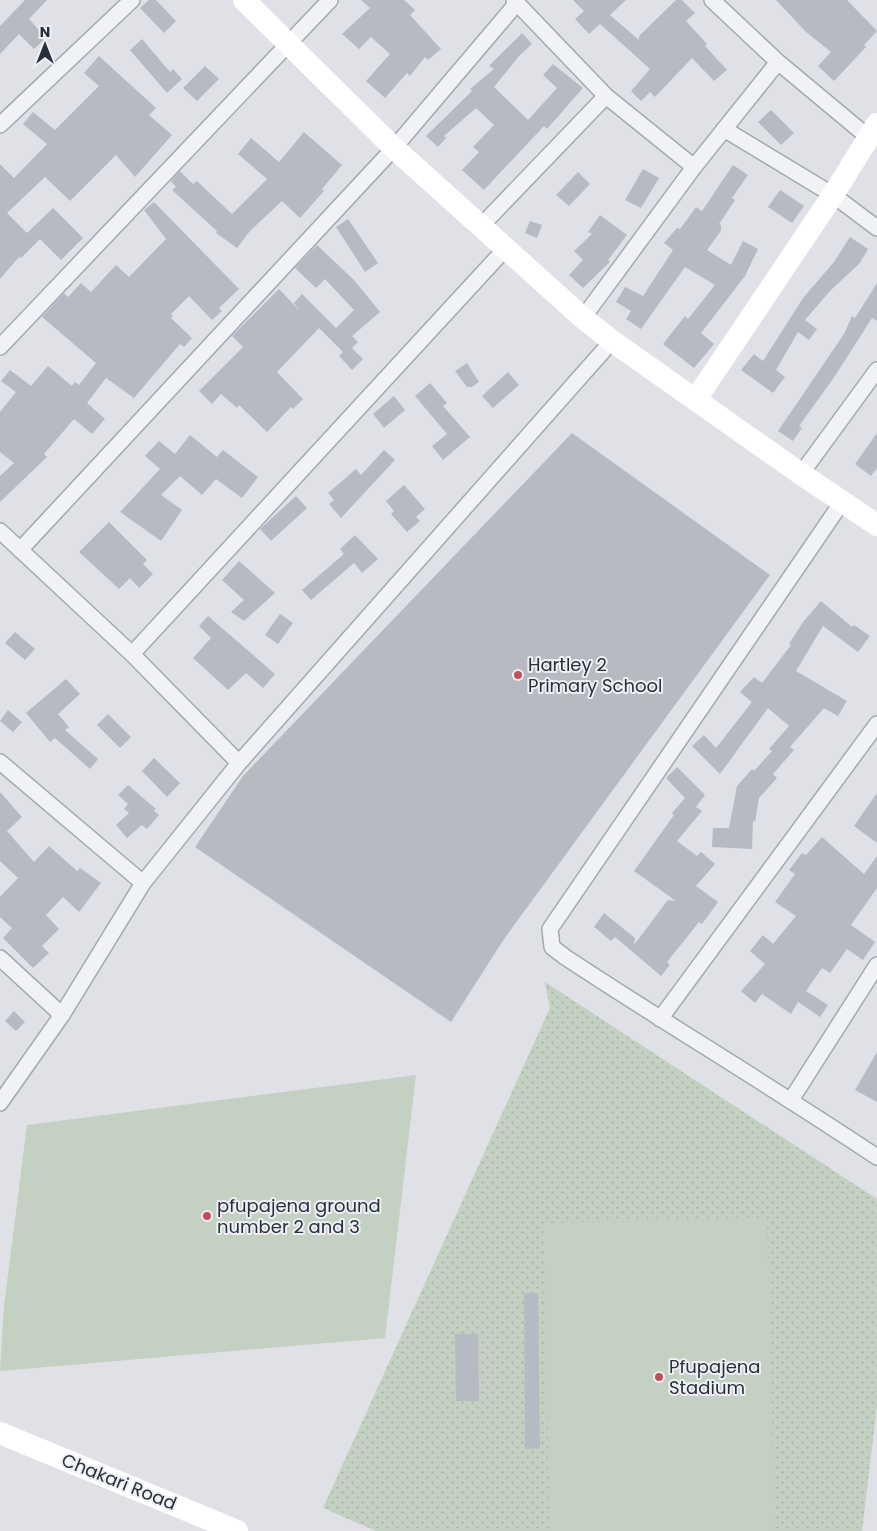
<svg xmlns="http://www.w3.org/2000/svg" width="877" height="1531" font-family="Poppins,sans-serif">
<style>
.grass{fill:url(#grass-dots)}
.pitch{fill:#c4d0c1}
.building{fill:#b6bac3}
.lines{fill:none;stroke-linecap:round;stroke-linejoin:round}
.street-casing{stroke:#a5a8b0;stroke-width:18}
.street{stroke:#f1f2f5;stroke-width:15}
.secondary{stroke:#fff;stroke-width:22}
.poi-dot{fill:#c24e58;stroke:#eef0f5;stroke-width:2}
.labels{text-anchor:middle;stroke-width:4;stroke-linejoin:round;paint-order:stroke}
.poi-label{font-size:18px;fill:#292f3c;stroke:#eef0f5;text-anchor:start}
.street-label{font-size:18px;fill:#292f3c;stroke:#eef0f5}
</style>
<defs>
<pattern id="grass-dots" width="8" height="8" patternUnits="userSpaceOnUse" patternTransform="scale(1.25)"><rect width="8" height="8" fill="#c4d0c1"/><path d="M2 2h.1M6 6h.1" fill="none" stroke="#a8b3a7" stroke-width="1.8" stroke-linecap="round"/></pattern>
</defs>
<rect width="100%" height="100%" fill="#dfe1e7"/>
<path class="grass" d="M545,982L877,1199V1406L862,1531H376L323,1508L550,1008Z"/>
<path class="pitch" d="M416,1075L385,1338L0,1371L4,1306L27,1125Z
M767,1218L775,1531H550L543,1223Z"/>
<path class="building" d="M25,0H47L29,19L46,38L34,49L19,34L0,54V26Z
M149,0H156L176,21L164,33L140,8Z
M361,0H404L415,10L410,15L441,49L428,60L425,57L410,76L407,73L385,98L366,81L390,54L371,37L359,49L342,34L370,8Z
M573,0H626L610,15L639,40V36L676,0H682L695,13L686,21L707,44L705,46L727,70L714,81L692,58L655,97L650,92L641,101L631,91L650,69L600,24L589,34L575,19L584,11Z
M776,0H847L877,31L864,45L866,47L834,81L818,66L831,52L805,31Z
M522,33L532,44L519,56L494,87L528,120L557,88L543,75L553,64L583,88L547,129L544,126L484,190L462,170L479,152L473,147L494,125L476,108L444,136L446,138L438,147L426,136L472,91L470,89L494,69L489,66Z
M142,39L170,72L173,69L182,79L167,93L130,50Z
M99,56L156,108L149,115L172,135L135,177L116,155L70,201L45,177L7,213L27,233L53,208L83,238L61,260L40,239L21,258L19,257L0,279V164L14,178L47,144L23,124L33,112L55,130L99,86L84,73Z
M205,66L219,79L197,101L183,88Z
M771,110L794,133L781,145L758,122Z
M304,132L342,165L322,189L324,191L300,218L282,201L250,231L237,248L216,233L217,231L172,190L176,187L171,181L180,171L193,184L197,181L232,214L267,179L238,154L251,138L279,162Z
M733,165L748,175L732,198L735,200L719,224L721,225V231L707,250L731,265L743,241L758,249L745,276L701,333L714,344L694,368L663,344L685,316L688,319L715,285L685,267L641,329L626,319L631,311L616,302L625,287L643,296L673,250L664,243L677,228L680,229L696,207L702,211Z
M643,169L659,178L641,208L625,200Z
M578,172L590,184L569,206L556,195Z
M780,190L804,206L792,223L768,207Z
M154,202L239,289L219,308L222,311L212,320L189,296L171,314L173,316L171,318L192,338L184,347L180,344L134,398L106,378L87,403L105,419L92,434L74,419L44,454L47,457L0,502V476L14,463L0,452V412L16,392L1,381L10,370L31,386L48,366L72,386L75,382L79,385L96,363L42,317L64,293L68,297L81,283L91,292L116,265L129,277L166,239L144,210Z
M600,215L627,235L608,260L610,262L583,288L569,275L583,260L574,251L592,234L588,232Z
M348,219L378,263L365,272L336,227Z
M530,221L542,225L537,238L525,233Z
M850,237L868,249L860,263L830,291L805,320L817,329L809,340L798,332L776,370L785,377L773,393L741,370L754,354L763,361L803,298L834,262Z
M317,245L354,280L380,312L352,336L358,342L352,348L363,359L352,370L339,356L343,352L319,328L277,372L303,399L293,409L291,407L267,432L239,405L237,408L221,394L212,404L199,391L243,347L232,336L279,289L300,311L294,303L302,294L336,328L354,310L325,279L316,288L295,268Z
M877,283V321L872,318L835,376L799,426L802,428L793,441L778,431L844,334L852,316L855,318Z
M467,363L479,382L472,387H467L455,371Z
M508,372L519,385L493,408L482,396Z
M430,383L447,403L443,406L470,437L443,460L432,446L447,434L415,396Z
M394,396L405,410L384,428L373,414Z
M572,433L770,575L504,939L451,1022L195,847L243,776Z
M877,433V468L871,476L855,464Z
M190,435L217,457L223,450L258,477L242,498L216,479L202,495L180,476L161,495L182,510L161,541L120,512L160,469L145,456L159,441L175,454Z
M384,450L395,460L341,518L329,504L334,500L328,493L356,469L361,475Z
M404,485L425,509L416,517L420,521L407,532L391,514L394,511L386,501Z
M296,496L307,508L271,541L260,529Z
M109,522L147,560L143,564L153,574L139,588L130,578L119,589L79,552Z
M355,535L378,559L362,573L354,563L311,600L302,590L344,554L340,549Z
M239,561L275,593L244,621L231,612L244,600L222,580Z
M821,601L852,627L854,625L870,636L858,652L823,626L796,671L847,701L838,716L824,708L790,747L794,750L773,774L777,778L759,798L755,822L753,821L752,849L712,847L713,828H729L737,786L752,769L754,771L772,751L769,749L789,726L768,708L720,774L692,746L704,735L716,748L752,702L740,692L754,677L762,683L791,645L789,644L803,622Z
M280,614L293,623L278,644L265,635Z
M208,616L275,674L263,688L246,673L228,690L193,658L211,638L199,626Z
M15,632L35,649L25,660L5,643Z
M66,679L80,694L58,714L69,727L65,730L98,759L90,769L55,738L50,742L26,713Z
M8,710L22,722L13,732L0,721Z
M108,714L131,737L120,748L97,725Z
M154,758L180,783L167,797L142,771Z
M677,767L705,795L696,807L702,811L677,841L697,856L701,852L715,864L696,886L718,902L702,924L699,922L667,962L670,965L661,976L615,937L611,941L594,927L604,913L635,938L634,945L668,900L676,901L634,871L674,815L672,813L685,798L666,778Z
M128,785L156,809L154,811L159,815L147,829L142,825L127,838L116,825L129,813L124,809L128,804L118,795Z
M0,792L22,817L7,831L34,862L49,846L77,871L80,868L101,883L79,912L63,897L46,915L59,929L42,946L49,953L33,968L3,938L12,928L0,917V897L18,878L0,861Z
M877,793V843L854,826Z
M822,837L864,874L877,856V888L851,925L875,942L863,960L847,949L830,973L822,968L806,991L828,1005L820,1017L798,1002L791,1014L762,994L755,1003L741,991L765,964L750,951L763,935L773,944L796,916L775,902L795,874L789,870L802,853L806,855Z
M14,1011L25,1022L16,1031L5,1021Z
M877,1052V1102L855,1090Z
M524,1293H538L540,1448L525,1449Z
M455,1334H478L479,1401H456Z"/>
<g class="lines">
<defs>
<path id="street" d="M514,0L606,96L694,167
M712,0L778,62L868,137
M0,125L132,0
M724,129L833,195L877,228
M481,226L606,96
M583,318L694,167L778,62
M0,347L330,0
M801,474L877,370
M842,502L550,929L552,947L565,957C668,1025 774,1088 877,1157
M0,531L132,654L239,763
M20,550L394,148L517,3
M132,654L506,248
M0,762L143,883
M0,958L62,1015
M660,1019L877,724
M791,1100L877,965
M0,1103L62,1015L143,883L239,763L612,341"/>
</defs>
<use href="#street" class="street-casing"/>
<use href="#street" class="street"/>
<path class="secondary" d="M244,0L394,148L583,318L612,341L801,474L877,525
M696,399L833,195L877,124
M0,1433L237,1531"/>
</g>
<g class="poi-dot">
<circle cx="518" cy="675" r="5"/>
<circle cx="207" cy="1216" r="5"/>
<circle cx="659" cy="1377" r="5"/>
</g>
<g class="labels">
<g class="poi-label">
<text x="528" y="671">Hartley 2<tspan x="528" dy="21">Primary School</tspan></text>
<text x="217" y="1212">pfupajena ground<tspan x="217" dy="21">number 2 and 3</tspan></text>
<text x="669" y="1373">Pfupajena<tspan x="669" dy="21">Stadium</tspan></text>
</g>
<g class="street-label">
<text transform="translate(119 1482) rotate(22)" y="6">Chakari Road</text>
</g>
</g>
<g transform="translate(45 45)" stroke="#eef0f5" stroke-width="4" paint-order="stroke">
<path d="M0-4L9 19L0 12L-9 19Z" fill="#292f3c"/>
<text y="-8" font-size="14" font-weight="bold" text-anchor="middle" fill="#292f3c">N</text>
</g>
</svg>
